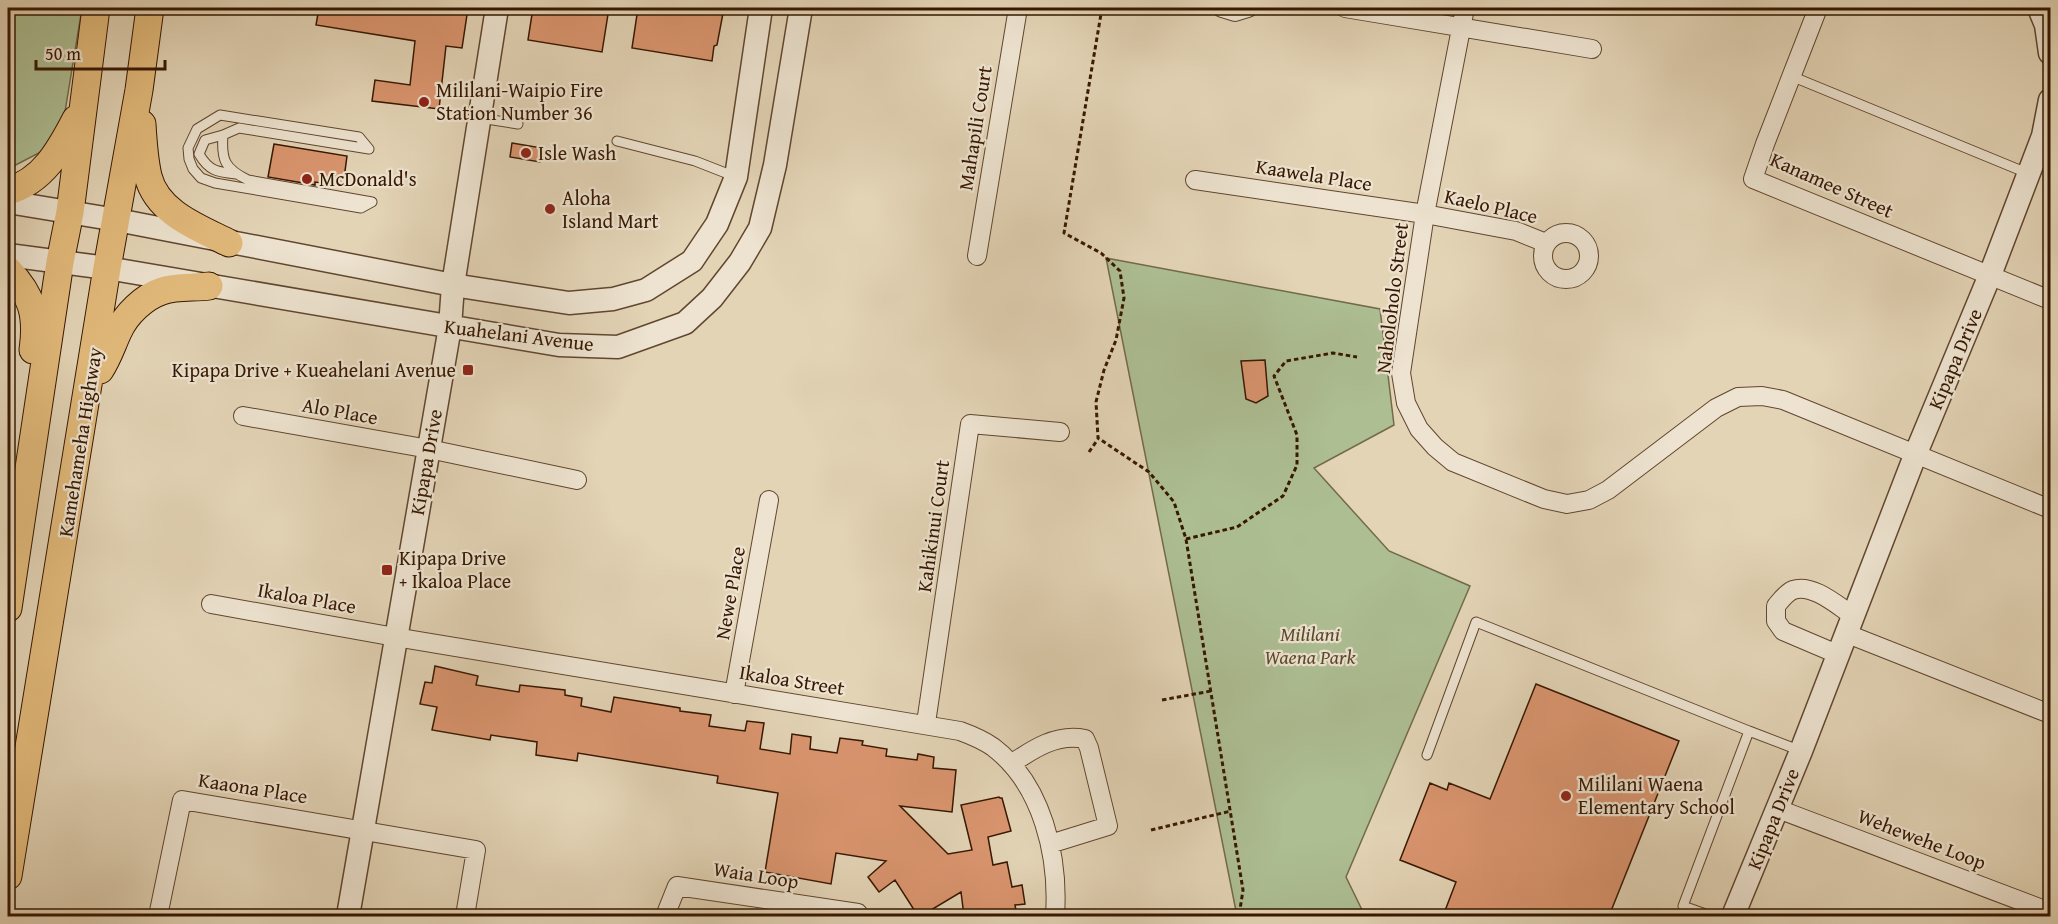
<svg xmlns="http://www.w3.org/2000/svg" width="2058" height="924" font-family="'Gentium Book Plus',serif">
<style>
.green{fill:#adbe93;stroke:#726a4a;stroke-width:1.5}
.building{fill:#da956f;stroke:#361701;stroke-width:1.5}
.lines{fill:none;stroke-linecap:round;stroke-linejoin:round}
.service-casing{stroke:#61462e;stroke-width:11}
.minor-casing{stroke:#61462e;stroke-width:20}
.tertiary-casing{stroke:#61462e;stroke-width:25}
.primary-casing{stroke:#361701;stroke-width:29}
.path{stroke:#361701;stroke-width:3;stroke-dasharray:4.5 3;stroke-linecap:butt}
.service{stroke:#ede3d0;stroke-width:9}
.minor{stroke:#ede3d0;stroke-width:18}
.tertiary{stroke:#ede3d0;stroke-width:22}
.primary{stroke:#e2ba7b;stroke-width:27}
.poi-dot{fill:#8f2418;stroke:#ede3d0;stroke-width:2}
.labels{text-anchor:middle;stroke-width:4.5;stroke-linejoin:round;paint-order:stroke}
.poi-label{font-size:20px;fill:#361701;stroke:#ede3d0;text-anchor:start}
.street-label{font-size:20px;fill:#361701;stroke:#ede3d0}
.park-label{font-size:20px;font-style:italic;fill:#5a492d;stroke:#ede3d0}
</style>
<rect width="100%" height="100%" fill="#e3d4b6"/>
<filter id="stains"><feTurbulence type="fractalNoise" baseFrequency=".00333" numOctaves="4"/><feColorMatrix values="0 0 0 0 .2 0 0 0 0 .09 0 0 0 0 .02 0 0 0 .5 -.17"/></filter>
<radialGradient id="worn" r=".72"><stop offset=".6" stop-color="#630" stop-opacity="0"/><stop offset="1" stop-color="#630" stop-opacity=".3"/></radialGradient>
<path class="green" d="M8,8H82L60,142L8,169Z
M1106,258L1380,309L1394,425L1314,468L1389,551L1470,586L1346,877L1365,916H1237Z"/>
<path class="building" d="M319,8H468L462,48L446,46L439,109L372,101L375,80L410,85L415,41L316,25Z
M533,8H609L602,52L528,40Z
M638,8H724L717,45L714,46L712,61L632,48Z
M512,143L542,148L540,162L510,157Z
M274,144L347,156L343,186L315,182V185L268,177Z
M1265,360L1268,396L1256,403L1246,399L1241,361Z
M435,666L478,676L476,685L519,692L520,685L565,690V695L582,698L581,706L611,712L614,697L680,708V711L711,715L709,726L745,731L747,721L764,723L760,749L790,754L792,734L811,737L810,749L837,753L840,738L863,741L862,745L887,749L886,756L917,760L918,754L934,757L933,768L956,770L952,812L900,806L948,854L972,850L961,805L999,797L1000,798H1002L1011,831L988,837L993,865L1007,862L1012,887L1022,885L1025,904L1015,905L1017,916H964L961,892L921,916H918L895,880L879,892L868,877L886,861L836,853L831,884L765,872L778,793L717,783L718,776L578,753L577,761L536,755L537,742L491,735L490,740L432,730L437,707L420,704L425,682L432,683Z
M1536,684L1679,741L1609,916H1443L1456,882L1400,860L1430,783L1447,790L1449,783L1490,799Z"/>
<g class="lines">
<defs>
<path id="service" d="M1791,76L2027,173
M480,118L518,124
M223,135L205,140L199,154C209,171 217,172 236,174
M617,141L695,161L736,177
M369,149L359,137L220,115L197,129L188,148L189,159L193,169L201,178L215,183L361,208L372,202
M369,149L239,128L223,135C221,160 225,169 248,180L372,202
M1427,755L1476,622L1749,731
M1711,916L1683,906L1749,731L1801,751"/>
<path id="minor" d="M1222,8L1235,12L1248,8
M1345,8L1592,49
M1465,8L1425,214L1401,373L1406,403L1419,429L1435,447L1453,462L1544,499L1567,504L1589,500L1608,490L1716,408L1738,397L1762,396L1783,400L2050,509
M1818,8L1765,144L1753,179L2050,300
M1195,180L1425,214L1516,231L1546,243
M1543 256a23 23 0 1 1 46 0a23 23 0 1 1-46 0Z
M977,256L1018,8
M243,416L429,449L577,480
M211,604L395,637L960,731C971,735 983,740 993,747C1043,785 1059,857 1055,916
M1845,633L2050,714
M1837,654L1783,631L1776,621V606C1781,600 1786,593 1793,590C1812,583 1837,605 1852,615
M734,694L769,500
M926,723L970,424L1060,432
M1011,764C1033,749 1057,733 1085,739L1089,748L1108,826L1050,844
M1778,809L2050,912
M158,916L182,800L476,850L465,916
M665,916L677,886L858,913L857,916"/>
<path id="tertiary" d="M2039,8L2046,25L2050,53
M8,202L117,220L453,285L569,303L613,299L646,290L692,261L717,224L736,177L761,8
M8,255L107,268L559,345L618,347L685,323L712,298L740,262L760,228L775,165L801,8
M348,916L450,327L453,285L497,8
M1733,916L1801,751L1916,453L1990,275L2043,136L2050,100"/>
<path id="primary" d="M142,124C143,141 144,159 148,176C157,213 199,228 229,243
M8,191C43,181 60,150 76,119
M8,270C32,295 38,315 33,350
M100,370C108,358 112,345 118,332C126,314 144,297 162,291C176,286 194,288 209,286
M8,608L60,262L70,212L96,8
M8,876L107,268L139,90L150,8"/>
</defs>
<use href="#service" class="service-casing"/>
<use href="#minor" class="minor-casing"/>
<use href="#tertiary" class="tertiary-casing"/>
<use href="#primary" class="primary-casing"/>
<path class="path" d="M1102,8L1064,233L1101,253L1120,271L1124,298L1116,340L1104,370L1096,402L1098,438L1149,472L1174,502L1186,539L1243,890L1239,916
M1089,452L1098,439
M1186,539L1237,527L1283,496L1297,465V435L1274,376L1286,361L1333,353L1357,357
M1162,700L1211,691
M1151,830L1231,811"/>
<use href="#service" class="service"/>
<use href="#minor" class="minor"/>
<use href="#tertiary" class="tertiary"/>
<use href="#primary" class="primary"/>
</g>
<g class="poi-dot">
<circle cx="424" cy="102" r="6"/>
<circle cx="526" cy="153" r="6"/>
<circle cx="307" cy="179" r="6"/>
<circle cx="550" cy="209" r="6"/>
<rect x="462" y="364" width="12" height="12" rx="3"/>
<rect x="381" y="564" width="12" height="12" rx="3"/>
<circle cx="1566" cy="796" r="6"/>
</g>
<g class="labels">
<g class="poi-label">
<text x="436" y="97">Mililani-Waipio Fire<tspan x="436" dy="23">Station Number 36</tspan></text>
<text x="538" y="160">Isle Wash</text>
<text x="319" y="186">McDonald's</text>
<text x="562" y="205">Aloha<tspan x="562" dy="23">Island Mart</tspan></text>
<text x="456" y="377" text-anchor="end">Kipapa Drive + Kueahelani Avenue</text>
<text x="399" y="565">Kipapa Drive<tspan x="399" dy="23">+ Ikaloa Place</tspan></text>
<text x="1578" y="791">Mililani Waena<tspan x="1578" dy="23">Elementary School</tspan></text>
</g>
<g class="street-label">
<text transform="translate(975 128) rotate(-81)" y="7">Mahapili Court</text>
<text transform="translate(1314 175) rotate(9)" y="7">Kaawela Place</text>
<text transform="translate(1832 185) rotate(24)" y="7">Kanamee Street</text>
<text transform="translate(1491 206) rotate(13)" y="7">Kaelo Place</text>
<text transform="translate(1392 298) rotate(-83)" y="7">Naholoholo Street</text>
<text transform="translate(519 335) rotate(7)" y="7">Kuahelani Avenue</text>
<text transform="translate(1955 359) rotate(-67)" y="7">Kipapa Drive</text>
<text transform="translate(340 411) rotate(10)" y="7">Alo Place</text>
<text transform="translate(80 442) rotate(-81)" y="7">Kamehameha Highway</text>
<text transform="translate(426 462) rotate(-80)" y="7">Kipapa Drive</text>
<text transform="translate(933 526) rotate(-82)" y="7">Kahikinui Court</text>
<text transform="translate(730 593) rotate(-80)" y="7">Newe Place</text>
<text transform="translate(307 598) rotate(10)" y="7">Ikaloa Place</text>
<text transform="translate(792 680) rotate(9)" y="7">Ikaloa Street</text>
<text transform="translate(253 788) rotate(9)" y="7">Kaaona Place</text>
<text transform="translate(1773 819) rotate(-68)" y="7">Kipapa Drive</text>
<text transform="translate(1922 839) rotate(21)" y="7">Wehewehe Loop</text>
<text transform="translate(756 875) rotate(9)" y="7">Waia Loop</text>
</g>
<g class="park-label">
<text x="1310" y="641">Mililani<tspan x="1310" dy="23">Waena Park</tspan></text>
</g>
</g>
<rect width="2058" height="924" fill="none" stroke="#e3d4b6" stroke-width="30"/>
<rect x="9" y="9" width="2040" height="906" fill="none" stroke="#361701" stroke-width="3"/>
<rect x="15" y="15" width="2028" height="894" fill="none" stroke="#361701" stroke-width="1.5"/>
<path d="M36 60v9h129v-9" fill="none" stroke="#361701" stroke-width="3"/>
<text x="45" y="60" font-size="18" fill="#361701" stroke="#ede3d0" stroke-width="4.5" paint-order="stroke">50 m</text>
<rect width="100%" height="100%" filter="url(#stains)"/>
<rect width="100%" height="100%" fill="url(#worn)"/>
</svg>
